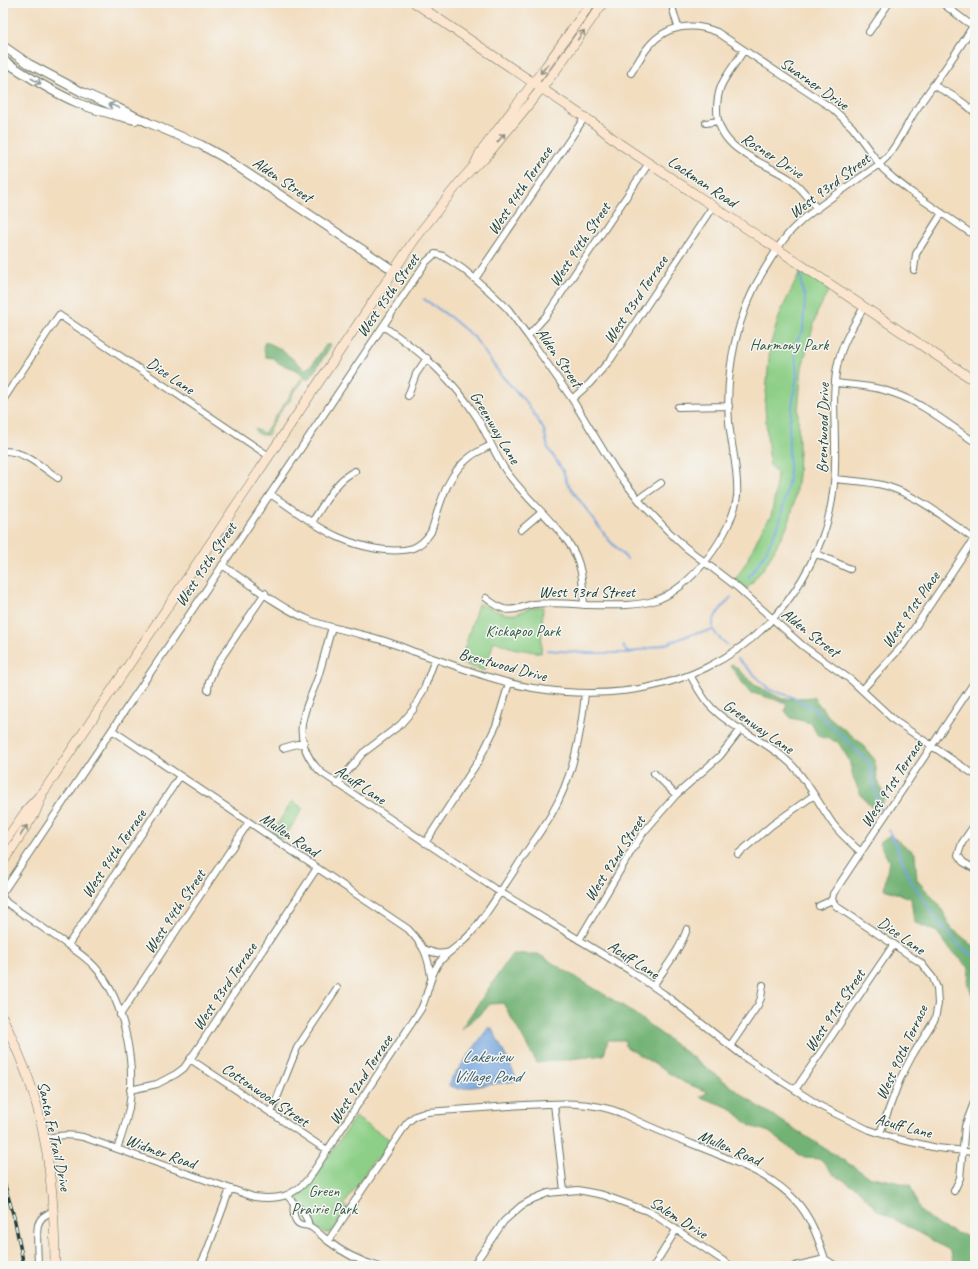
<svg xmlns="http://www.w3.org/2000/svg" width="978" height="1269" font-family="Caveat,sans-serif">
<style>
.green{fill:#8dcf87;stroke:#56865e}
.forest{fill:#72b274;stroke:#487854}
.water{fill:#72a3dd;stroke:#487088}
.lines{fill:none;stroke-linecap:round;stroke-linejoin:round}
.stream{stroke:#72a3dd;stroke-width:2}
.minor-casing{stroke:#697565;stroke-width:8}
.tertiary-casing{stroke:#697565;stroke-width:10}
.secondary-casing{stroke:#697565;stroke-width:10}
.minor{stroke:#fff;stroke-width:6}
.tertiary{stroke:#fff;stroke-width:8}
.secondary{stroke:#fbe5cf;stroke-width:9}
.rail-casing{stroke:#1f3d34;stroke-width:3.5}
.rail{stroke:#f6f6f2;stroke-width:2;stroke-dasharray:6;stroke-linecap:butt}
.oneway{stroke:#8d9182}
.oneway2{stroke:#8f9e9a}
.labels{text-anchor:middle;stroke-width:3;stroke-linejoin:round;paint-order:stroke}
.street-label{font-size:16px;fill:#1f3d34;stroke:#f6f6f2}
.park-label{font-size:16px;fill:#355a45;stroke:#f6f6f2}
.water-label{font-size:17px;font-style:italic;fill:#385c67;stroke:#f6f6f2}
</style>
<rect width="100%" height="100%" fill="#f6f6f2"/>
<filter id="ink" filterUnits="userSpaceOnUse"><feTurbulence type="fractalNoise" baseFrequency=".025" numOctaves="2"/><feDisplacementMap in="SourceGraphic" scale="8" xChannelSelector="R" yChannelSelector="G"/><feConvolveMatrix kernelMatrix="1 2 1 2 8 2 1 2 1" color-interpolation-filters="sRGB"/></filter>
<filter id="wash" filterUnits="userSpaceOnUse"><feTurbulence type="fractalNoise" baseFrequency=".012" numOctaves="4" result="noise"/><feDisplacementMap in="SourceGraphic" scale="16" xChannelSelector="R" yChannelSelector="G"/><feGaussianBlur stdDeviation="0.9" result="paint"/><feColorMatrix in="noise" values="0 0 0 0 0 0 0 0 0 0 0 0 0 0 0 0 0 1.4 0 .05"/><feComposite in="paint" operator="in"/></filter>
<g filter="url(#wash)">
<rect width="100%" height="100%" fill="#f2ddbf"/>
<path class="green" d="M802,269L830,288L817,313L802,367L798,411L799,448L798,475L794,503L789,523L766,565L746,590L735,580L747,561L764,525L771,517L775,495L777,473L770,465L767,435L765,406L770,346L781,311Z
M302,378L303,380C300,387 291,392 290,401L285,405L269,429L270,432L268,435C263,435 256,435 255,429L265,434V432Z
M478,604L506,614H516L532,607H543L541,653L512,648L494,641L485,671L460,663Z
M292,801L303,808L283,840L272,833Z
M355,1117L392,1141L378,1162L374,1159L344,1205L348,1208L332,1231L329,1233C314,1233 304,1211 297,1200V1197L312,1181Z"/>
<path class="forest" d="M265,342C279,345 294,361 305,369L311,366L326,345L329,344L330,347L310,378L307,380L295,369L280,364L273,358L266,357L263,347Z
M732,664L758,687L783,699L813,697L829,717L860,742L875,760L877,778L885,799L876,813L861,795L853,777L849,760L838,742L818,736L811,723L791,718L785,711L787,703L749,692L730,665Z
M890,835L915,853L917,880L940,906L951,928L975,947V1003L968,983L969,968L949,948L937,932L914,922L911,898L884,889L889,861L879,843Z
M512,954H538L628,1009L752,1102L868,1176L910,1185L920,1211L939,1226L956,1233L975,1238V1266H957L953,1261L951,1251L876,1209L857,1188L833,1174L821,1159L804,1158L769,1132L750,1126L730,1108L700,1097L708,1092L685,1083L625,1046V1040H608L604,1055L537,1063L503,1003L490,1004L483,1012L461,1029Z"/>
<path class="water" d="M488,1028H492L515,1075L516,1081L459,1089L449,1086L450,1080L468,1056Z"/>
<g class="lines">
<path class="stream" d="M424,299L450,317L474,337L500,374L526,402L544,430L548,448L563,471L567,483L608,539L627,559
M748,578L763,557L780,522L789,478V426L797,375L794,345L803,331L805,297L802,288L801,274
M623,645L625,650L629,653
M727,645C724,641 716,636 714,631C708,619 725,605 731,597
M547,650L587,653H629L666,644L692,634L714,630
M738,659L770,690L790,696L813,708L870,764L875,791L881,809
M889,830L911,881L937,920L963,949L975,955"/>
</g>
</g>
<g filter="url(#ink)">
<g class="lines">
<defs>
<path id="minor" d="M942,3L967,22L975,26
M673,10L678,27
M869,32L889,3
M744,50C737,62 727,73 721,86C718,94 717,102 717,110C717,151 763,161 790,179C801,187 809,198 817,209
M631,73C637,64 642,54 649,46C666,25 693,22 717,32L833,109L852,127L883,169L893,178L911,192L975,236
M933,85C948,93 964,101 975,113
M706,123L718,121
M914,270L916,254L942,213
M475,279L585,117
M383,326C422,352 454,380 478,419C488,436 495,455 506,471C524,496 549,517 568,542C582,561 583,582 584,605
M528,336L546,316L649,163
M835,383C854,385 874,386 893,393C923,403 949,425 975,442
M408,396L416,374L427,358
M572,399L589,384L611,359L713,206
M3,400L59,315L269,456
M678,407L729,406
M3,451C23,450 42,467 58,478
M835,479C852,481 870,481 886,486C919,496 948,520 975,540
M270,494C292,508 314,526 338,537C358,546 391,555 413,548C421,545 427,538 431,532C440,505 446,475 470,457C476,452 484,449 491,445
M638,499L661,483
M312,522C324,505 335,480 355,471
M521,530L542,512
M815,553L850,569
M222,565C248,582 277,606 305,618C322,626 341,629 359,634C377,638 395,644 412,651C452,664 492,681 533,688C659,709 774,662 822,538C833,509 836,477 835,446C835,419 832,393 837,367C841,345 853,326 864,307
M486,598C491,602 498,607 504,609C515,612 525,605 534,604C552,602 570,604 587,605C609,605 631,607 653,601C690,591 733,533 737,496C739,471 731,446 729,422C725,370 737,314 764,270C774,254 784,236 798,224C816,207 838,194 858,179C867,173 878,166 886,158C898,145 905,128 914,113C934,83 958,53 975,22
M332,627C327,644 323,661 318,677C314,690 307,702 304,715C297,736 306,759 322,773L495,889L629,970L664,994L747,1059L822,1107L867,1129L894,1138L937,1148L975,1152
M690,675C697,687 702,698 712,708C735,731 768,741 791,764C808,781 819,804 833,824C841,835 851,843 861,852
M208,690L209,682L215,667L265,593
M862,690L903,645L974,539
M112,730L408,929C424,946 428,955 431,977
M283,748L304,742
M654,773L676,795
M337,784L363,753L400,725L413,710L424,689L435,659
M975,824L962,843L958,855L963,862L975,869
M425,843L479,760L496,726L509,683
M738,854L772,825L814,795
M3,892L426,262L435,254L443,256L463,269L489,291L508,309L528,336L572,399L616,471L642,504L670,533L685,547L737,587L803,646L851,680L895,721L975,775
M3,898L7,903C24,915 42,927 59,939C72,948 85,956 95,967C125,1000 136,1065 129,1108C126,1122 122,1136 117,1149
M832,900L836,906L921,963L933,978L937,988L938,1004L935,1019L912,1056L900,1079L880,1133
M832,900L833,894L975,681
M819,906L832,900
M579,940L632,850L643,833L676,795L720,756L741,729
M68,945L180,776
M424,949C433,953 439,955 449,952
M653,986C665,968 680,950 687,929
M120,1015L249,822
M730,1046L758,1005L761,998L763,985
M190,1059L319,1145L328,1150
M130,1090L157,1084L176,1074L184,1068L202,1042L317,868
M795,1090L894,944
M554,1104L564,1191
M271,1113L297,1048L337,988
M44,1139C58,1135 68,1134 83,1137L254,1197C278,1200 293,1197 309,1178L421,1009C428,995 429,978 438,964C447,951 462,945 471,933C488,913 501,890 516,868C527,850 540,833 551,815C573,777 581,736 585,693
M954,1191L960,1178L965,1126L975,1100
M288,1196C295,1206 307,1212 309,1226
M294,1204C293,1211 293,1217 297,1222C301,1227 306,1224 311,1227C317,1231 322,1236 328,1241C342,1252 359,1261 377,1266
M328,1241L407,1123L415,1116L427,1112C455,1110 482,1108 510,1106C547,1104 586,1099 621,1113C652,1129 685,1141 717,1154C744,1166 774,1177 795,1200C811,1217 818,1238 825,1259L795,1266
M825,1259L836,1266
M38,1266C38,1256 36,1233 38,1225C40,1217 48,1213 54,1211
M200,1266L207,1251L230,1189
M473,1266L504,1221L521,1206L533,1199L548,1193L578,1190L603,1195L650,1212L731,1266
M654,1266L676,1230"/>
<path id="tertiary" d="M3,46L29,64L82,92L118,108L149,123L201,145L223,157L393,270
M3,60C27,76 52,92 78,103C96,111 116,115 135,120"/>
<path id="secondary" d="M415,3L596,125L620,144L975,381
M475,164L480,153L546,66L591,3
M3,844L28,808L44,791L415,239L458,184L474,166L484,159L525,109L556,70L603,3
M3,862L35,813L42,796
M3,1018C13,1041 24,1064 32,1089C50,1146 55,1206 55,1266"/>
</defs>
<use href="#minor" class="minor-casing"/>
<use href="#tertiary" class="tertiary-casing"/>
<use href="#secondary" class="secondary-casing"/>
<use href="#minor" class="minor"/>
<use href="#tertiary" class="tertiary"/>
<use href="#secondary" class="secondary"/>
<defs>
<path id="rail" d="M3,1179L14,1217L24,1266"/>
</defs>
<use href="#rail" class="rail-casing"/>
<use href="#rail" class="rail"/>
</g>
<defs><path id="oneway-shaft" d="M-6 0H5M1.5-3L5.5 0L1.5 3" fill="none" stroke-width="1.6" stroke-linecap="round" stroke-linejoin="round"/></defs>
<g class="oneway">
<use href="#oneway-shaft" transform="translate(581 35) rotate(-55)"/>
<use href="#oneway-shaft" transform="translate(544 69) rotate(129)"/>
<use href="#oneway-shaft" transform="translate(501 138) rotate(-50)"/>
<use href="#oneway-shaft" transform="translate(24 830) rotate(-57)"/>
</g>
<g class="oneway2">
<use href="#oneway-shaft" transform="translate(36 81) rotate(30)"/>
<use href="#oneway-shaft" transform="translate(114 106) rotate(-157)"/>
</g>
</g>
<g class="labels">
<g class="street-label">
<text transform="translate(815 83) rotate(35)" y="6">Swarner Drive</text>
<text transform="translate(773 155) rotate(33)" y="6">Rosner Drive</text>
<text transform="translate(283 179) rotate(34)" y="6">Alden Street</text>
<text transform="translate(703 181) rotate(34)" y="6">Lackman Road</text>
<text transform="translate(829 185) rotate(-37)" y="6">West 93rd Street</text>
<text transform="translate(519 190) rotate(-56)" y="6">West 94th Terrace</text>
<text transform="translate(579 244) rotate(-56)" y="6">West 94th Street</text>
<text transform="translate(387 295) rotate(-55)" y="6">West 95th Street</text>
<text transform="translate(635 299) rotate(-56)" y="6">West 93rd Terrace</text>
<text transform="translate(560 357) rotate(55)" y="6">Alden Street</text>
<text transform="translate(171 375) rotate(34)" y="6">Dice Lane</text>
<text transform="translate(496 427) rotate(59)" y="6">Greenway Lane</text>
<text transform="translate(822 428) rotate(-89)" y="6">Brentwood Drive</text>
<text transform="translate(205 564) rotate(-56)" y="6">West 95th Street</text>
<text x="587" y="597">West 93rd Street</text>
<text transform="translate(910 609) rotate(-55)" y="6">West 91st Place</text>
<text transform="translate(811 632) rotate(38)" y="6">Alden Street</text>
<text transform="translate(503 664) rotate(15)" y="6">Brentwood Drive</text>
<text transform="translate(759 726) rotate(35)" y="6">Greenway Lane</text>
<text transform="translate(891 783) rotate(-57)" y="6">West 91st Terrace</text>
<text transform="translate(361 784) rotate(34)" y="6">Acuff Lane</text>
<text transform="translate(290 834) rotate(34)" y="6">Mullen Road</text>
<text transform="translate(113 853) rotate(-56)" y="6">West 94th Terrace</text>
<text transform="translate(614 858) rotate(-57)" y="6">West 92nd Street</text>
<text transform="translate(174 911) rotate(-56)" y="6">West 94th Street</text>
<text transform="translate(902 935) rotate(35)" y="6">Dice Lane</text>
<text transform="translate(634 959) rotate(33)" y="6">Acuff Lane</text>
<text transform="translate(224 986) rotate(-56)" y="6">West 93rd Terrace</text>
<text transform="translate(834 1010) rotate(-56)" y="6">West 91st Street</text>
<text transform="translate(901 1052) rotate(-65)" y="6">West 90th Terrace</text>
<text transform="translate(360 1079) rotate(-57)" y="6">West 92nd Terrace</text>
<text transform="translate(266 1094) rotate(34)" y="6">Cottonwood Street</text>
<text transform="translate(904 1125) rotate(15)" y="6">Acuff Lane</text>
<text transform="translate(55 1136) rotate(78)" y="6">Santa Fe Trail Drive</text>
<text transform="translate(730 1147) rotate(24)" y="6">Mullen Road</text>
<text transform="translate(161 1151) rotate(20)" y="6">Widmer Road</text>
<text transform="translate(679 1217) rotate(32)" y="6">Salem Drive</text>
</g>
<g class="park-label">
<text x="789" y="350">Harmony Park</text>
<text x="523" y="636">Kickapoo Park</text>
<text x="324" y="1196">Green<tspan x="324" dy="18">Prairie Park</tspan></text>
</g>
<g class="water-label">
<text x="487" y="1062">Lakeview<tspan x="487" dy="20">Village Pond</tspan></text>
</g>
</g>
<rect width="978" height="1269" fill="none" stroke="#f6f6f2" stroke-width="16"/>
</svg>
